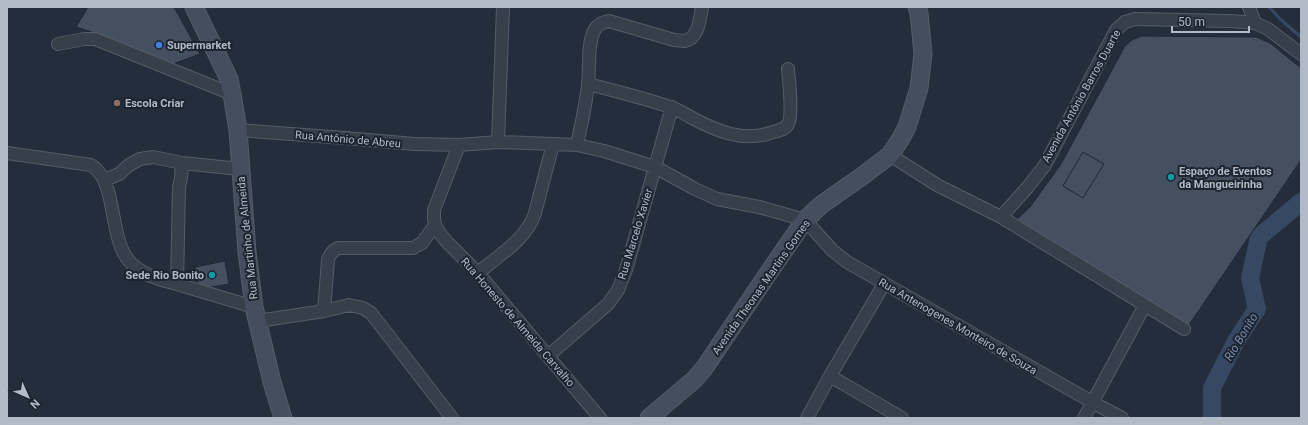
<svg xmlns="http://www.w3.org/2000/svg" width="1308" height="425" font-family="Roboto,sans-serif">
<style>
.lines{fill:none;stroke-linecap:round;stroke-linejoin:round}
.stream{stroke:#364862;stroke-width:3}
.river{stroke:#364862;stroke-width:18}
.building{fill:#445060;stroke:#1e2632}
.street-casing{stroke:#555d69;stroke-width:14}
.secondary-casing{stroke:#555d69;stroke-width:19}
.street{stroke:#373f4b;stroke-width:12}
.secondary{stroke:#454e5e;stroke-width:17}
.shop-dot{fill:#3f7fe0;stroke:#1c2430;stroke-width:1.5}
.education-dot{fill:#8d6e63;stroke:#1c2430;stroke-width:1.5}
.culture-dot{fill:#0f9aa8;stroke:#1c2430;stroke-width:1.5}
.labels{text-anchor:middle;stroke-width:4;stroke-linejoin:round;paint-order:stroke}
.poi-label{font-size:11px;font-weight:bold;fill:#b2bac7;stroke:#1c2430;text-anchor:start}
.street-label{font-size:11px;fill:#b2bac7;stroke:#1c2430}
.water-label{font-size:12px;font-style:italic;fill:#7a8faf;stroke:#1c2430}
</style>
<rect width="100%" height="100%" fill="#232d3b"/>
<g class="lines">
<path class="stream" d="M1269,7L1280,19L1301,37"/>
<path class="river" d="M1212,418V388L1236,341L1257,309L1250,278L1259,237L1301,202"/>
</g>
<path class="building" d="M88,7H174L200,54L173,64L101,35L76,27Z
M1141,36L1256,37L1270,43L1301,68V160L1189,325L1015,221L1030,207L1061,164L1125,46L1132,40Z
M1083,152L1104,164L1083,198L1063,186Z
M225,261L229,284L199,289L195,267Z"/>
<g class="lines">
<defs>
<path id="street" d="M1249,7L1255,23
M58,44L84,39H95L232,94
M588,84C615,91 644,98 670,107C678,109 685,114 692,118C717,131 742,142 770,133C777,131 785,130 788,124C793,116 789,80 788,69
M238,130L345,138L415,144L459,145L498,142L553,144L577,145L604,151L655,167L695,189L717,199L759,207L805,220L832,250L847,262L1092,402L1122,418
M498,142L503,7
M459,145L434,210V219L435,225L439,232L446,241L478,273L600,418
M577,145C581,125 586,105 588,84C590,68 587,45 594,31C597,25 602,22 609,21L674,40C677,40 682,41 685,41C699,38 700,18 702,7
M7,153L91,165C103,173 107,185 110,199C121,252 118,270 177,284
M890,155L937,185L1001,217L1027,188L1045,165L1116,30L1125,22L1135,19L1231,21L1255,23L1268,29L1301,54
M240,169L182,163L181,178L179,187L177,284L254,307
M105,180L119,174L129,165L140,159L153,157L182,163
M1001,217L1184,329
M478,273C499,255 526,240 535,213L553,144
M324,311L328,260C330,254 332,251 338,248H413L422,243L435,225
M258,321L324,311L349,305L363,308L371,313L378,322L452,418
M548,356L608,304L618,290L626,270L672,107
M830,376L902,418
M807,418L830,376L884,284
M1084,418L1145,305"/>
<path id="secondary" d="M194,7L229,79L232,94L238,130L247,252L254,307L272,382L283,418
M649,418L695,379L705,367L767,275L805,220L821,205L861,177L890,155L900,140L907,127L919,88L923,54L919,13L917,7"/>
</defs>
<use href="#street" class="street-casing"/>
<use href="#secondary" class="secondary-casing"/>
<use href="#street" class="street"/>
<use href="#secondary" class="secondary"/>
</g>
<circle class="shop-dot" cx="159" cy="45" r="4"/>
<circle class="education-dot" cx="117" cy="103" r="4"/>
<g class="culture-dot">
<circle cx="1171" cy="177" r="4"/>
<circle cx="212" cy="275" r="4"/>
</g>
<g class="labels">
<g class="poi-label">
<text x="167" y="49">Supermarket</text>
<text x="125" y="107">Escola Criar</text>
<text x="1179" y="175">Espaço de Eventos<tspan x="1179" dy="13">da Mangueirinha</tspan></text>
<text x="204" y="279" text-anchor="end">Sede Rio Bonito</text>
</g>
<g class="street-label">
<text transform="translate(1081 96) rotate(-61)" y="4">Avenida Antônio Barros Duarte</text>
<text transform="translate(348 139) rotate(5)" y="4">Rua Antônio de Abreu</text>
<text transform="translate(635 234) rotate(-73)" y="4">Rua Marcelo Xavier</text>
<text transform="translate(247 238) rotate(-96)" y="4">Rua Martinho de Almeida</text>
<text transform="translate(761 287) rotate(-55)" y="4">Avenida Theonas Martins Gomes</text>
<text transform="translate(518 322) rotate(49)" y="4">Rua Honesto de Almeida Carvalho</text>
<text transform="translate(958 326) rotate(30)" y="4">Rua Antenogenes Monteiro de Souza</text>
</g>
<g class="water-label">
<text transform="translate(1241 337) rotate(-59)" y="4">Rio Bonito</text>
</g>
</g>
<rect width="1308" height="425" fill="none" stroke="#b2bac7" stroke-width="16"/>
<g transform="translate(28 397) rotate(135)" stroke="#1c2430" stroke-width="3" paint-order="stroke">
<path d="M0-3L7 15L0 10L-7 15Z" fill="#b2bac7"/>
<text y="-6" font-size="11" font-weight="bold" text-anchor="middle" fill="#b2bac7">N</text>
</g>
<path d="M1172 26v6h77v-6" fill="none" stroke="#b2bac7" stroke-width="2"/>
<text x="1178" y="26" font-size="12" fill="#b2bac7" stroke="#1c2430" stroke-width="3" paint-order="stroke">50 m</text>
</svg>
